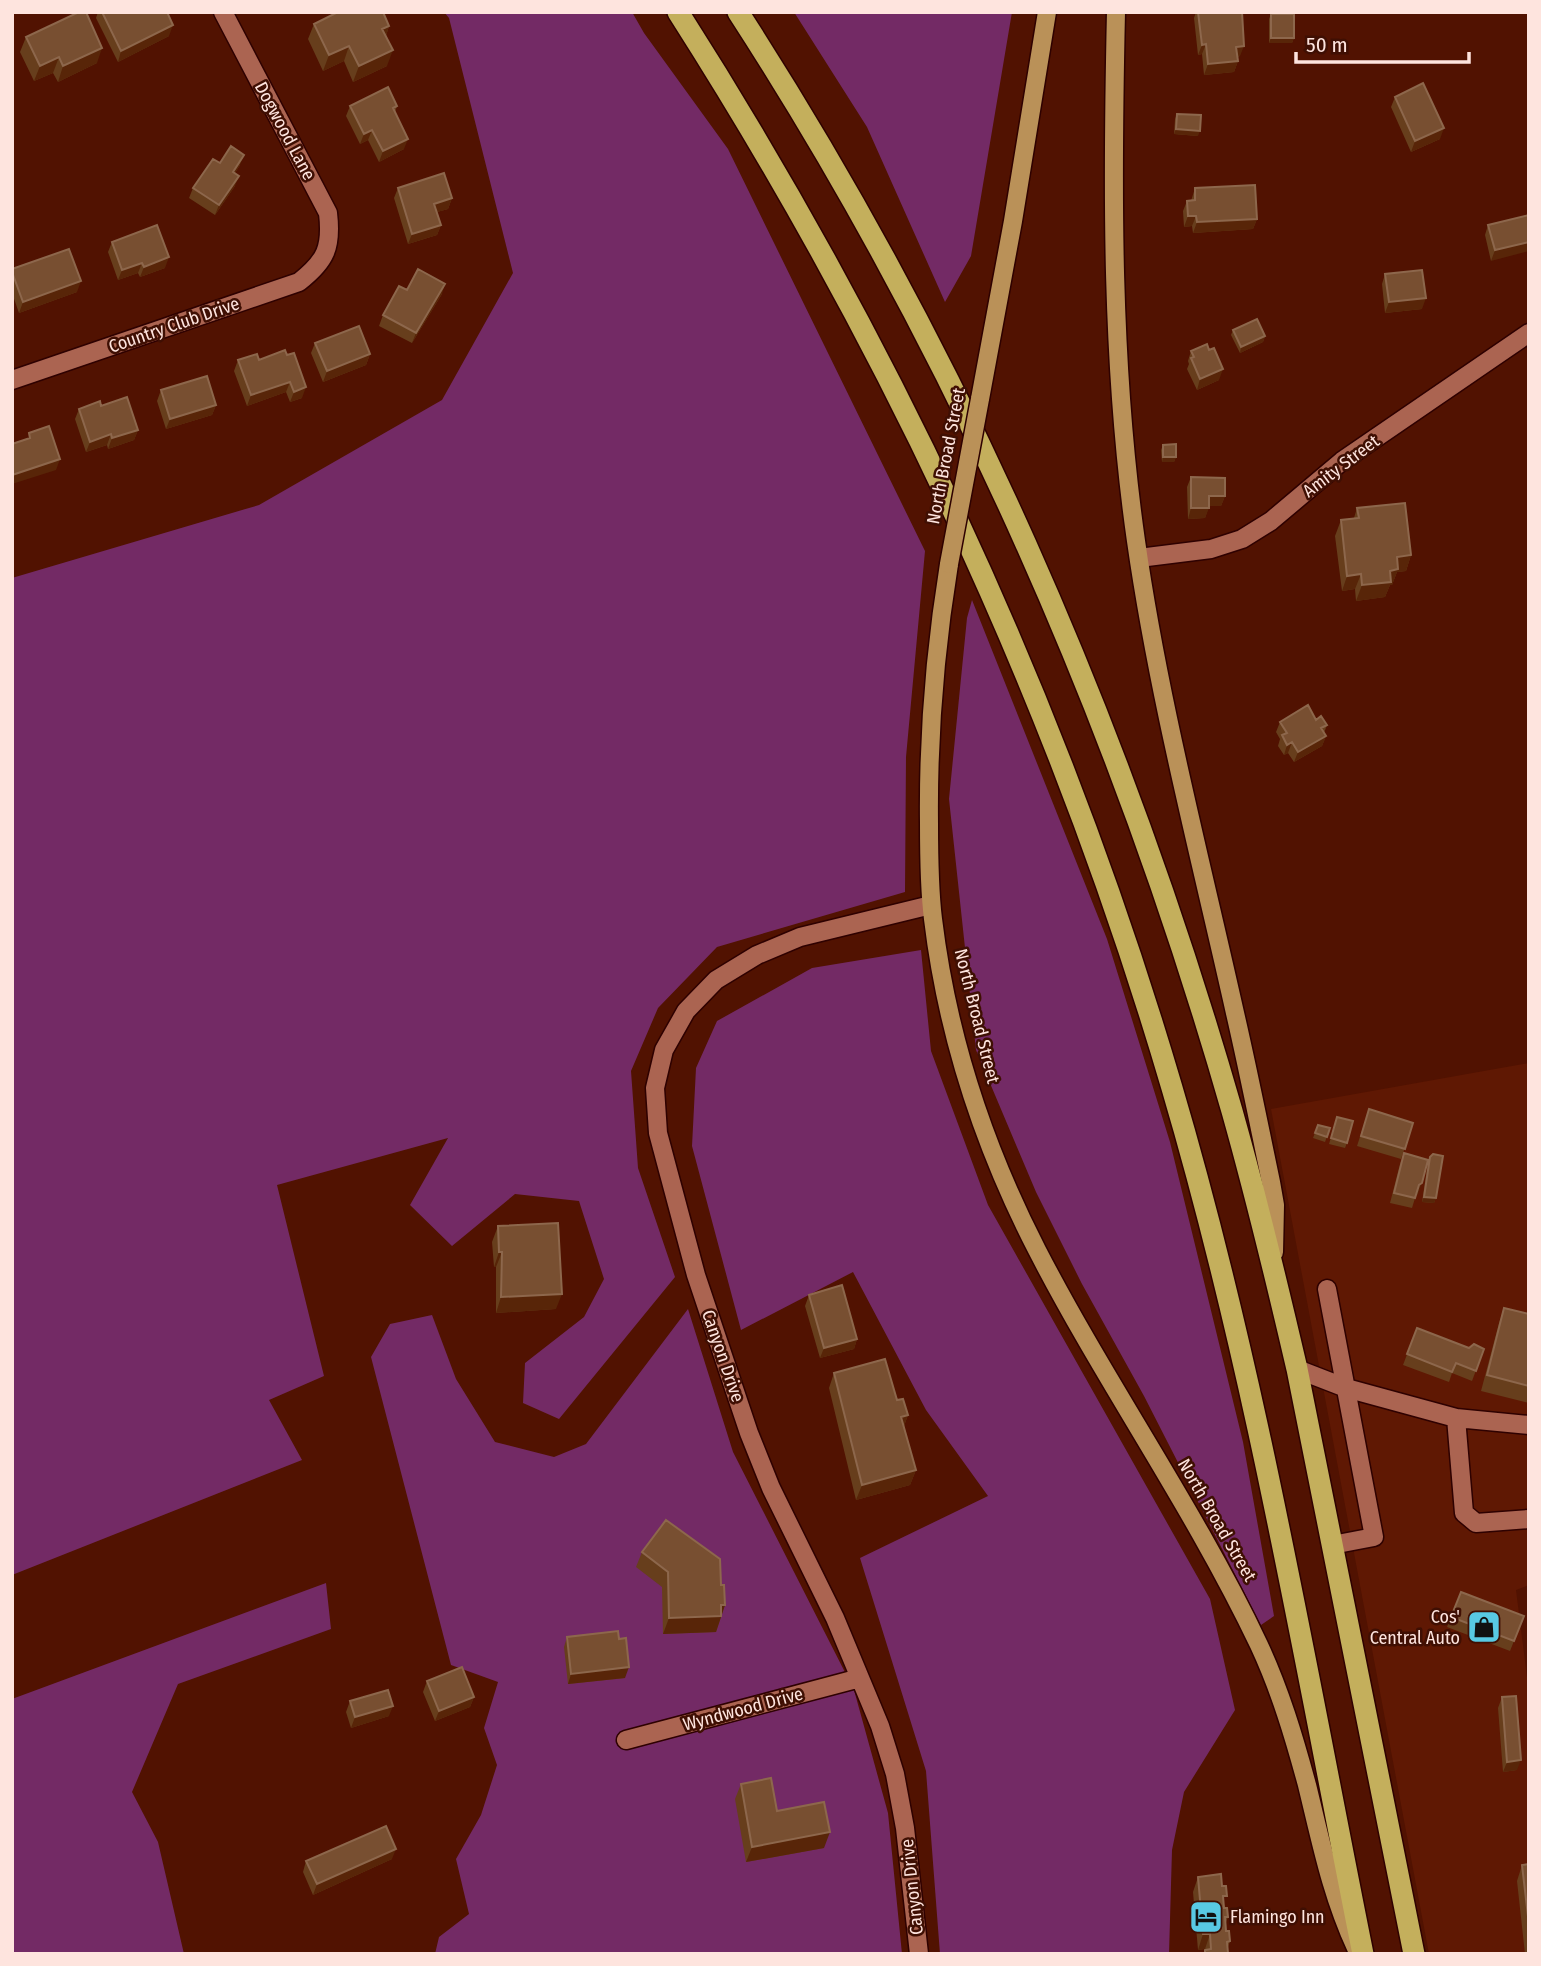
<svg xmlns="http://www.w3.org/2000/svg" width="1541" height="1966" font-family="'Fira Sans Condensed',sans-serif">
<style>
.built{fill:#5f1803}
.green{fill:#732a65}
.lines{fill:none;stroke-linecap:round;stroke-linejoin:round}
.minor-casing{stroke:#2e0100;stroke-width:21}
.major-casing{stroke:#2e0100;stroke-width:21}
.highway-casing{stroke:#2e0100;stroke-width:24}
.minor{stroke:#ab6451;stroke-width:18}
.major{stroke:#ba9158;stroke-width:18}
.highway{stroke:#c4af5c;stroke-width:21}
.major-bridge-casing{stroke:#2e0100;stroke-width:21;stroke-linecap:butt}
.major-bridge{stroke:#ba9158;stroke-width:18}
.wall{fill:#673e1c}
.shaded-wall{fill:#582508}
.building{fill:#784f31;stroke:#8d674c;stroke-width:2}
.labels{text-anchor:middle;stroke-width:5;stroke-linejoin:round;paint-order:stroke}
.street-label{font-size:18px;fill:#fee4de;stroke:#3f0f03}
.poi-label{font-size:18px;fill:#fee4de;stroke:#3f0f03;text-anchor:end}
</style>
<rect width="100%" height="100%" fill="#511201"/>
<path class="built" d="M1529,1063V1585L1516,1590L1529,1693V1954H1429L1271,1109Z"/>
<path class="green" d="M444,12H632L644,33L728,149L925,551L906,757L905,892L717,947L658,1008L631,1071L638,1168L675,1277L559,1419L523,1403L525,1363L584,1317L604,1279L579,1201L515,1194L452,1246L410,1205L448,1138L277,1185L324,1376L269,1400L302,1460L12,1575V578L259,505L442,400L513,273L449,18Z
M794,12H1012L971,256L945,302L867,127Z
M972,600L1107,939L1170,1142L1243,1442L1274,1616L1261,1625L1144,1396L1082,1284L1036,1192L976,1050L949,799L967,618Z
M921,950L931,1051L988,1205L1210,1599L1235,1710L1184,1792L1172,1850L1169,1954H940L926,1771L860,1558L988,1496L926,1410L853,1272L741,1330L692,1146L696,1068L717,1021L812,968Z
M688,1309L733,1452L854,1690L888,1813L902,1954H435L439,1937L469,1914L456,1859L481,1815L497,1765L484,1728L498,1682L451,1665L371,1357L390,1324L432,1315L456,1379L495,1442L554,1457L586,1444Z
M326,1583L331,1629L178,1684L132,1792L158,1842L184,1954H12V1699Z"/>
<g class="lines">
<defs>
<path id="minor" d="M12,380L299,282C326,261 332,247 328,213L223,12
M1139,558L1211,549L1242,539L1271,521L1342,461L1529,333
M1327,1289L1374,1537L1332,1545
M1297,1369L1346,1388L1456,1418L1529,1425
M1456,1418L1464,1513L1476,1523L1529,1519
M626,1740L860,1678
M919,1954L905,1828L895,1774L880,1726L835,1618L771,1488L749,1433L696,1275L658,1133L655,1088L664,1050L686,1011L716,980L757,955L800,937L931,905"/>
<path id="major" d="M1116,12C1112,189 1111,366 1136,541C1159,701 1200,856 1235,1013C1248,1069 1259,1125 1271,1182L1275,1205L1274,1252
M980,399L1013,221L1047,12
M949,564C935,650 928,735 929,823C929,855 929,887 933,919C947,1034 984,1147 1037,1250C1106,1384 1194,1508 1259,1645C1280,1690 1294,1737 1307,1785C1321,1842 1331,1894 1356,1948"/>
<path id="highway" d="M678,12C892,347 1060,707 1172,1088C1256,1372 1305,1665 1363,1954
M738,12C957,350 1121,724 1232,1111C1256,1196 1277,1283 1297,1369L1414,1954"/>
</defs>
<use href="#minor" class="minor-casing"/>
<use href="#major" class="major-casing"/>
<use href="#highway" class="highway-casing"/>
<use href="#minor" class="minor"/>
<use href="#major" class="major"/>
<use href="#highway" class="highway"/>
<defs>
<path id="major-bridge" d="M949,564L980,399"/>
</defs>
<use href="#major-bridge" class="major-bridge-casing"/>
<use href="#major-bridge" class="major-bridge"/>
</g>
<path class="wall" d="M98,12H167L169,36L118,62L96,18Z
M1196,12H1242L1240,56L1237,57L1238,61L1234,72L1204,75L1202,54L1198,55L1194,18Z
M1271,14L1294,38L1292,43H1269V19Z
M314,24L389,26L386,36L387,66L353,82L344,61L323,71L308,39Z
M26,37L97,63L58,82L53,73L34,81L20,52Z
M1395,97L1440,139L1411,152L1391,107Z
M350,106H397L395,112L404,149L379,162L368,140L360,144L346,116Z
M1177,114L1198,136L1174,134L1175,119Z
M220,163L240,165L235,173V186L215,215L189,198L193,188Z
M398,188L452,198L448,209L437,212L441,225L437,235L408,244L394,198Z
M1195,188L1257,219L1253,229L1193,233L1192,226L1184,227L1183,211L1187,201H1191Z
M1529,215L1491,261L1485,235L1488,225Z
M112,242L165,268L140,277L138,273L118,280L108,252Z
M12,269L77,292L19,313L12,293Z
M1385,274L1422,309L1385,313L1382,284Z
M407,290L442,294L412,343L379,326L383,315Z
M1233,330L1265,336L1263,342L1240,353L1231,335Z
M315,343L370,354L366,365L323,382L311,353Z
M1209,350L1219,380L1197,390L1187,369L1189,364L1188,361L1191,351Z
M287,355L302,398L290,402L286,392L247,406L234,371L238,360H259Z
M161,390L216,405L212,415L166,429L157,401Z
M101,406L138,430L134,440L108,449L107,445L86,452L75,419L79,409Z
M1163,445L1176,457L1174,462H1162L1161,450Z
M1191,477L1225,496L1221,506H1209L1205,518L1188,519L1187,487Z
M1357,508L1411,555L1406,571L1397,572L1392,585H1390L1385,597L1356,601L1355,589L1342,591L1335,536L1341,520L1354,518Z
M1316,720L1327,725L1324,733L1326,736L1322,746L1294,762L1288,753L1284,755L1278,746L1280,739L1276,732L1280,722Z
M1369,1109L1413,1123L1401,1159L1357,1146Z
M1337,1117L1347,1143L1345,1148L1329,1144Z
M1318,1125L1330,1128L1325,1142L1313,1138Z
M1404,1153L1418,1194L1416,1195L1412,1208L1390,1203L1400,1164Z
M1430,1157L1436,1198L1434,1203L1422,1202L1428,1162Z
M498,1226L556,1309L496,1313V1267H494L492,1242Z
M809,1295L857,1339L854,1349L820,1358L805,1306Z
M1504,1308L1529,1314V1403L1481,1391L1499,1323Z
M1417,1328L1469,1348L1484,1349L1472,1381L1452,1373L1449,1382L1403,1365Z
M834,1373L897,1400L908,1415L904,1426L916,1470L910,1485L856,1500L829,1388Z
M642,1552L721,1585L725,1605L716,1632L663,1634L662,1587L636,1567Z
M1461,1592L1524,1616L1510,1651L1447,1627Z
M567,1637L625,1678L568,1684L564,1647Z
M427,1681L474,1697L470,1707L435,1721L423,1692Z
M1502,1697L1517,1770L1503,1772L1498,1708Z
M350,1701L389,1716L351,1728L346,1712Z
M741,1784L777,1811L824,1848L746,1862L735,1799Z
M392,1859L313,1895L303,1872L306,1861Z
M1529,1864V1954H1525L1517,1881L1522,1865Z
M1198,1877L1224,1905L1228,1917L1225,1925L1226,1931L1230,1941L1227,1950L1228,1953L1231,1954H1203L1205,1949L1198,1950L1193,1892Z"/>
<path class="shaded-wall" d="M173,25L169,36L118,62L121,51Z
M389,26L384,42L382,29Z
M1271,38H1294L1292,43H1269Z
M1206,44L1202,54L1198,55L1202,45Z
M349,46L344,61L323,71L329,55Z
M1244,46L1240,56L1232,57L1236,47Z
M102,48L97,63L58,82L63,66Z
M393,50L387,66L353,82L359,66Z
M59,57L53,73L34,81L40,66Z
M1238,61L1234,72L1204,75L1208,64Z
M1444,128L1440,139L1411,152L1415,141Z
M1176,129L1200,131L1198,136L1174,134Z
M372,130L368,140L360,144L364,134Z
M408,139L404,149L379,162L383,151Z
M244,155L240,165L229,183L233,172Z
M239,176L235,186L215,215L219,205Z
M452,198L448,209L430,214L434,204Z
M1188,216H1196L1192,226L1184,227Z
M1257,219L1253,229L1193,233L1197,222Z
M441,225L437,235L408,244L412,234Z
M1529,242V251L1491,261L1495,250Z
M169,257L165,268L140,277L144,267Z
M142,263L138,273L118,280L122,270Z
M81,281L77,292L19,313L23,302Z
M445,284L442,294L412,343L416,333Z
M1426,298L1422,309L1385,313L1389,302Z
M1265,336L1263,342L1240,353L1241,347Z
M370,354L366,365L323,382L327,371Z
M1223,369L1219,380L1197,390L1200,379Z
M290,382L286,392L247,406L251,395Z
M306,387L302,398L290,402L294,392Z
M216,405L212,415L166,429L170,419Z
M138,430L134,440L108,449L112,438Z
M111,434L107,445L86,452L90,442Z
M1163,457H1176L1174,462H1162Z
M60,459L56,470L12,484V475Z
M1209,496H1225L1221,506H1205Z
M1191,508H1209L1205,518L1188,519Z
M1411,555L1406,571L1397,572L1392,585H1390L1385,597L1356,601L1362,585L1390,571L1397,557Z
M1361,574L1355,589L1342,591L1347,576Z
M1326,736L1322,746L1294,762L1298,752Z
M1292,742L1288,753L1284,755L1287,745Z
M1422,1183L1418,1194L1415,1195L1419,1185Z
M1424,1197L1436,1198L1434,1203L1422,1202Z
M499,1252H502L496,1267H494Z
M562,1294L556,1309L496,1313L501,1297Z
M857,1339L854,1349L820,1358L824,1348Z
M908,1415L902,1431L901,1417Z
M916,1470L910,1485L856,1500L862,1485Z
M721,1605H725L716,1632L663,1634L669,1618Z
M629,1667L625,1678L568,1684L571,1674Z
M474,1697L470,1707L435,1721L439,1711Z
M393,1706L389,1716L351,1728L355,1717Z
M1521,1760L1517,1770L1503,1772L1507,1762Z
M830,1832L824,1848L746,1862L752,1847Z
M396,1849L392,1859L313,1895L317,1884Z
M1203,1934H1210L1205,1949L1198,1950Z"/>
<path class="building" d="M79,12H86L102,48L63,66L59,57L40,66L26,37Z
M102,12H167L173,25L121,51Z
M338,12H383L389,26L382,29L393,50L359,66L349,46L329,55L314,24Z
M1198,12H1242L1244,46L1236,47L1238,61L1208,64L1206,44L1202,45Z
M1271,14H1294V38H1271Z
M1423,83L1444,128L1415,141L1395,97Z
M388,87L397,106L393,108L408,139L383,151L372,130L364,134L350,106Z
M1177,114L1201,115L1200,131L1176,129Z
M231,146L244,155L233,172L239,176L219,205L193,188L213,159L220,163Z
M444,173L452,198L434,204L441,225L412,234L398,188Z
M1255,185L1257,219L1197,222L1196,216H1188L1187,201L1195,200V188Z
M1529,215V242L1495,250L1488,225Z
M157,225L169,257L144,267L142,263L122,270L112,242Z
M69,249L81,281L23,302L12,272V269Z
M418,269L445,284L416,333L383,315L399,286L407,290Z
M1422,270L1426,298L1389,302L1385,274Z
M1257,319L1265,336L1241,347L1233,330Z
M359,326L370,354L327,371L315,343Z
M1207,344L1209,350L1214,348L1223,369L1200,379L1191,358L1194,357L1191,351Z
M285,350L287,355L294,353L306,387L294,392L290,382L251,395L238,360L257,354L259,360Z
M207,376L216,405L170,419L161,390Z
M127,397L138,430L112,438L111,434L90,442L79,409L100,401L101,406Z
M49,426L60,459L12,475V444L30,438L29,433Z
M1176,444V457H1163V445Z
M1191,477L1225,478V496H1209V508H1191Z
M1405,503L1411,555L1397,557L1398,569L1390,571L1391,582L1362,585L1361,574L1347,576L1341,520L1359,518L1357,508Z
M1308,705L1316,720L1321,716L1327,725L1321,728L1326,736L1298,752L1292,742L1287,745L1282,735L1287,733L1280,722Z
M1369,1109L1413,1123L1405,1149L1361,1136Z
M1337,1117L1353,1121L1347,1143L1331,1138Z
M1318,1125L1330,1128L1327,1137L1315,1133Z
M1404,1153L1428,1160L1422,1183L1419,1185L1415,1198L1394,1193Z
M1433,1154L1443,1156L1436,1198L1424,1197L1430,1157Z
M558,1223L562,1294L501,1297L502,1252H499L498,1226Z
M842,1285L857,1339L824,1348L809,1295Z
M1504,1308L1529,1314V1386L1487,1375Z
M1417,1328L1469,1348L1474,1344L1484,1349L1476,1371L1456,1363L1452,1372L1407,1354Z
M885,1359L897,1400L903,1399L908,1415L901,1417L916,1470L862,1485L834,1373Z
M666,1520L720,1559L721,1585H724L725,1605H721V1616L669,1618L668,1572L642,1552Z
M1461,1592L1524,1616L1514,1641L1451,1617Z
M618,1631L619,1639L626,1638L629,1667L571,1674L567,1637Z
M462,1667L474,1697L439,1711L427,1681Z
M388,1690L393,1706L355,1717L350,1701Z
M1516,1696L1521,1760L1507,1762L1502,1697Z
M771,1778L777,1811L824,1802L830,1832L752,1847L741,1784Z
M386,1826L396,1849L317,1884L306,1861Z
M1529,1864V1925L1522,1865Z
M1221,1874L1222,1886H1226L1227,1896H1223L1224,1908H1227L1228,1917H1225L1226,1931H1229L1230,1941L1227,1942L1228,1953L1231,1954H1205V1950L1211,1949L1210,1934H1203L1198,1877Z"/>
<defs>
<symbol id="shop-square" viewBox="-11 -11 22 22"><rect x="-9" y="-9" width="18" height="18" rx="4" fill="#58c9e3" stroke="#3f0f03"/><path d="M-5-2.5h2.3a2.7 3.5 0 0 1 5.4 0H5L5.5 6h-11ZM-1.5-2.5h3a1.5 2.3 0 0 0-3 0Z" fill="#111"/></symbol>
<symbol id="hotel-square" viewBox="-11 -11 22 22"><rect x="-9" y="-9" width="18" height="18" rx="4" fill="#58c9e3" stroke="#3f0f03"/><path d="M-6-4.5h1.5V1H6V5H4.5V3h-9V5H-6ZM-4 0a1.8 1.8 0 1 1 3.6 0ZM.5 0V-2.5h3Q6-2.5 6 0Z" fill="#111"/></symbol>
</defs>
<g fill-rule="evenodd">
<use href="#shop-square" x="1465" y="1608" width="38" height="38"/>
<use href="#hotel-square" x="1187" y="1898" width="38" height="38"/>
</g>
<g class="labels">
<g class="street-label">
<text transform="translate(285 131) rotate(62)" y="6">Dogwood Lane</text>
<text transform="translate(174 325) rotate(-19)" y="6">Country Club Drive</text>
<text transform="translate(946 456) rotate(-79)" y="6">North Broad Street</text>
<text transform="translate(1341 466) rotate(-37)" y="6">Amity Street</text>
<text transform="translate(977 1016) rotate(76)" y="6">North Broad Street</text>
<text transform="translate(723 1356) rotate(71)" y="6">Canyon Drive</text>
<text transform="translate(1217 1520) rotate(60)" y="6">North Broad Street</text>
<text transform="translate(743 1709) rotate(-15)" y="6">Wyndwood Drive</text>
<text transform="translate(912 1887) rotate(-96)" y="6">Canyon Drive</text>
</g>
<g class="poi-label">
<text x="1460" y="1623">Cos'<tspan x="1460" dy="21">Central Auto</tspan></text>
<text x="1230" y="1923" text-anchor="start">Flamingo Inn</text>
</g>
</g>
<rect width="1541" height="1966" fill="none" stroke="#fee4de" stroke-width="28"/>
<path d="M1296 52v10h173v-10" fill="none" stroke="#fee4de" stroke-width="3.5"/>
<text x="1306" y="52" font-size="21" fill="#fee4de" stroke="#3f0f03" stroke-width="5" paint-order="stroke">50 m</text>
</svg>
